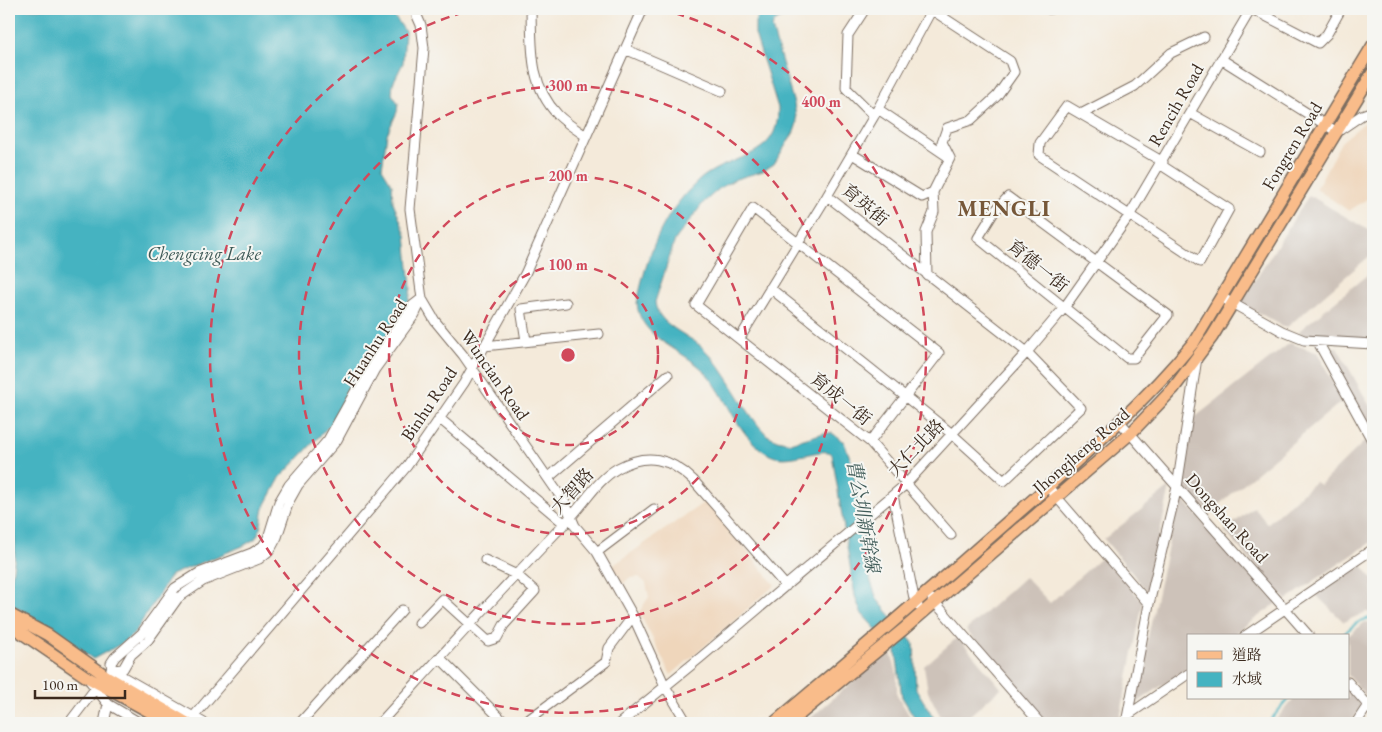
<svg xmlns="http://www.w3.org/2000/svg" width="1382" height="732" font-family="'EB Garamond','Noto Serif TC',serif">
<style>
.built{fill:#efd6bb}
.industrial{fill:#cdc2b9}
.water{fill:#45b3c1;stroke:#406e70}
.lines{fill:none;stroke-linecap:round;stroke-linejoin:round}
.stream{stroke:#45b3c1;stroke-width:2}
.minor-casing{stroke:#7c6d60;stroke-width:11}
.major-casing{stroke:#7c6d60;stroke-width:14}
.minor{stroke:#fff;stroke-width:9}
.major{stroke:#f9bc8a;stroke-width:11}
.ring{fill:none;stroke:#d1495b;stroke-width:2.5;stroke-dasharray:9 6}
.labels{text-anchor:middle;stroke-width:4;stroke-linejoin:round;paint-order:stroke}
.street-label{font-size:18px;fill:#3b2a1e;stroke:#f6f6f2}
.water-label{font-size:19px;font-style:italic;fill:#3e5a57;stroke:#f6f6f2}
.district-label{font-size:22px;font-weight:bold;letter-spacing:1px;fill:#775839;stroke:#f6f6f2}
.centre{fill:#d1495b;stroke:#f6f6f2;stroke-width:2.5}
.ring-label{font-size:15px;text-anchor:middle;font-weight:bold;fill:#d1495b;stroke:#f6f6f2;stroke-width:4;stroke-linejoin:round;paint-order:stroke}
</style>
<rect width="100%" height="100%" fill="#f6f6f2"/>
<filter id="ink" filterUnits="userSpaceOnUse"><feTurbulence type="fractalNoise" baseFrequency=".02" numOctaves="2"/><feDisplacementMap in="SourceGraphic" scale="10" xChannelSelector="R" yChannelSelector="G"/><feConvolveMatrix kernelMatrix="1 2 1 2 8 2 1 2 1" color-interpolation-filters="sRGB"/></filter>
<filter id="wash" filterUnits="userSpaceOnUse"><feTurbulence type="fractalNoise" baseFrequency=".0096" numOctaves="4" result="noise"/><feDisplacementMap in="SourceGraphic" scale="20" xChannelSelector="R" yChannelSelector="G"/><feGaussianBlur stdDeviation="1.12" result="paint"/><feColorMatrix in="noise" values="0 0 0 0 0 0 0 0 0 0 0 0 0 0 0 0 0 1.4 0 .05"/><feComposite in="paint" operator="in"/></filter>
<g filter="url(#wash)">
<rect width="100%" height="100%" fill="#f4eada"/>
<path class="built" d="M1370,118H1373V195L1349,211L1316,189L1341,142Z
M706,501L775,585L671,675L639,612L649,597L646,583L639,577L629,578L623,584L612,566Z"/>
<path class="industrial" d="M1309,195L1373,233V253L1286,328L1241,303Z
M1373,270V338H1321L1303,336L1299,331Z
M1290,343L1318,353L1342,401L1210,512L1181,486L1194,418Z
M1337,347L1373,412V432L1325,349Z
M1366,440L1373,454V541L1286,600L1224,531L1254,507L1267,524L1315,482L1320,485Z
M1170,487L1147,591L1104,539Z
M1179,496L1277,603L1231,636H1188V667L1137,703L1139,678Z
M1102,557L1143,602L1119,723H1046L966,630L1025,577L1050,603Z
M1360,563L1373,579V613L1366,612L1344,622L1315,594Z
M1365,622L1373,623V704L1348,675V636Z
M958,637L1001,688L961,723H944L928,692L924,666Z
M890,649L897,674V695L914,723H805Z
M1348,690L1362,706L1350,723H1273L1294,698H1348Z"/>
<path class="water" d="M9,9H389L405,31L403,63L393,83L392,94L398,103L397,112L387,134L382,168L392,184L393,202L406,235L411,288L408,308L352,382L330,425L280,478L264,508L260,530L255,539L243,546L171,575L134,634L121,644L93,659L16,607L9,605C9,578 18,561 14,531L9,529Z
M762,9H797L774,22L772,28L794,104L797,123L794,132L774,164L763,171L736,179L720,188L704,202L675,240L655,302C657,325 688,334 703,348C730,373 742,410 767,435L777,440L790,443L824,433H832L844,442L852,463L871,582L877,599L914,644L916,689L937,723H918L902,697L896,651L861,613L855,596L832,454C824,445 789,465 770,455C737,438 728,396 704,371C682,349 639,338 637,303C647,255 661,216 697,182C727,153 780,162 778,108L755,34V22Z"/>
<g class="lines">
<path class="stream" d="M1342,636C1352,626 1359,619 1373,618
M1268,723L1289,698"/>
</g>
</g>
<g filter="url(#ink)">
<g class="lines">
<defs>
<path id="minor" d="M414,9L421,25L424,48L410,209L422,299L435,321L463,355L565,503L575,526L597,552L633,616L665,686L687,723
M531,9C532,48 529,85 558,115C566,123 577,130 586,136
M865,9L848,35L846,88L874,116
M1049,9H1050
M1252,9L1318,43L1327,34L1341,9
M932,10L1010,61L1014,72L997,96L971,120L947,128L942,142L950,158
M625,49L722,91
M1221,59L1337,132L1362,115L1373,111
M1190,113L1260,152
M1081,114L1135,86L1171,53L1204,37
M852,154L922,197L933,192L950,158L878,109
M1161,165L1229,209L1200,262L1039,155L1040,143L1067,106L1163,162
M1008,197L1168,315L1134,358H1127L978,238L994,212Z
M927,275L926,232L934,212L933,192
M770,288L952,434L1004,481L1081,408L1027,352L827,196L874,116L932,9
M1221,297L1282,331L1304,340L1373,344
M740,338L827,196
M526,341L521,309L566,303
M1318,342L1373,442
M484,346L599,334
M439,418L565,524
M1120,422L1309,636
M870,442L939,353L753,208L696,305L870,442L951,535
M548,478L668,375
M1048,487L1149,604
M893,495L915,603L918,606
M597,552L654,509
M932,599L1040,723
M419,623L442,599L488,641L497,638L504,625L535,591L517,575L485,560
M1245,636L1373,549
M440,658L505,723
M111,670L204,723
M112,670L123,669L131,655L148,640L178,598L203,581L259,559L270,550L277,537L289,501L298,485L337,440L375,369L415,314L422,299
M112,670L111,663L115,657L142,633L175,588L199,573L252,553L263,546L268,538L279,502L289,485L328,440L369,367L412,306L421,299
M90,681L108,704L140,723
M1348,682L1373,711
M1128,715L1188,674
M194,716L407,466L464,383L525,274L643,9
M69,723L98,685
M104,723L108,704
M300,723L402,610
M380,723C442,655 504,586 568,520C585,503 597,480 618,468C647,452 670,458 693,480L786,586
M524,723L606,662L609,648L633,616
M620,723L700,658L906,484L1027,352L1064,308L1129,216L1251,9
M1126,723L1149,604L1177,487L1197,358
M1356,723L1368,705"/>
<path id="major" d="M9,614L48,635L106,676L187,723
M9,626L16,629L85,676L170,723
M774,723C854,656 934,587 1012,518C1076,462 1140,408 1194,342L1373,45
M789,723L905,628L1131,433L1173,389L1212,337L1373,72"/>
</defs>
<use href="#minor" class="minor-casing"/>
<use href="#major" class="major-casing"/>
<use href="#minor" class="minor"/>
<use href="#major" class="major"/>
</g>
</g>
<g class="ring">
<circle cx="568" cy="355" r="90"/>
<circle cx="568" cy="355" r="179"/>
<circle cx="568" cy="355" r="269"/>
<path d="M661 9A358 358 0 1 1 475 9"/>
</g>
<g class="labels">
<g class="street-label">
<text transform="translate(1176 105) rotate(-60)" y="6">Rencih Road</text>
<text transform="translate(1292 146) rotate(-59)" y="6">Fongren Road</text>
<text transform="translate(865 205) rotate(40)" y="6">育英街</text>
<text transform="translate(1038 266) rotate(39)" y="6">育德一街</text>
<text transform="translate(375 343) rotate(-57)" y="6">Huanhu Road</text>
<text transform="translate(495 375) rotate(55)" y="6">Wuncian Road</text>
<text transform="translate(841 399) rotate(39)" y="6">育成一街</text>
<text transform="translate(429 404) rotate(-56)" y="6">Binhu Road</text>
<text transform="translate(916 448) rotate(-46)" y="6">大仁北路</text>
<text transform="translate(1081 451) rotate(-41)" y="6">Jhongjheng Road</text>
<text transform="translate(572 491) rotate(-48)" y="6">大智路</text>
<text transform="translate(1227 518) rotate(48)" y="6">Dongshan Road</text>
</g>
<g class="water-label">
<text x="204" y="260">Chengcing Lake</text>
<text transform="translate(864 516) rotate(80)" y="7">曹公圳新幹線</text>
</g>
<g class="district-label">
<text x="1004" y="216">MENGLI</text>
</g>
</g>
<circle cx="568" cy="355" r="8" class="centre"/>
<g class="ring-label">
<text x="568" y="91">300 m</text>
<text x="821" y="107">400 m</text>
<text x="568" y="181">200 m</text>
<text x="568" y="270">100 m</text>
</g>
<rect width="1382" height="732" fill="none" stroke="#f6f6f2" stroke-width="30"/>
<rect x="1187" y="634" width="162" height="65" fill="#f6f6f2" stroke="#aba49d"/>
<rect x="1197" y="651" width="25" height="8" fill="#f9bc8a" stroke="#aba49d"/>
<text x="1232" y="660" font-size="15" fill="#3b2a1e">道路</text>
<rect x="1197" y="672" width="25" height="15" fill="#45b3c1" stroke="#aba49d"/>
<text x="1232" y="684" font-size="15" fill="#3b2a1e">水域</text>
<path d="M35 690v8h90v-8" fill="none" stroke="#3b2a1e" stroke-width="2.5"/>
<text x="42" y="690" font-size="15" fill="#3b2a1e" stroke="#f6f6f2" stroke-width="4" paint-order="stroke">100 m</text>
</svg>
